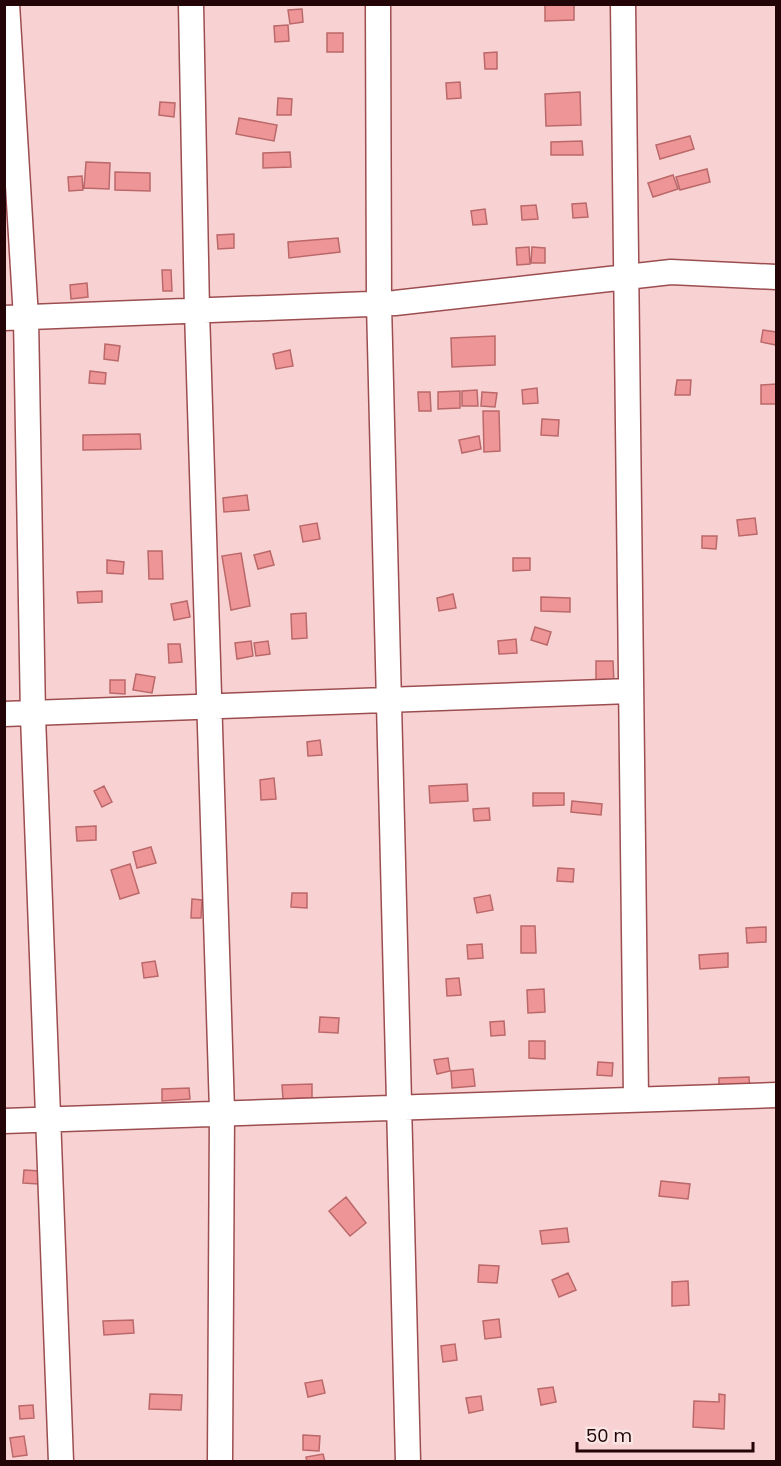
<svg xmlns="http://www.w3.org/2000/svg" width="781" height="1466" font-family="Poppins,sans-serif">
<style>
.building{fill:#ee9697;stroke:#bb686a;stroke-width:1.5}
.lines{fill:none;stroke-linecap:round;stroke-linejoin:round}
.minor-casing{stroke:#9c4d50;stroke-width:27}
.minor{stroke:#fff;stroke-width:24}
</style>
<rect width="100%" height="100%" fill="#f8d2d2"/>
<path class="building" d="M545,4H574V20L545,21Z
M302,9L303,22L290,24L288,10Z
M288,25L289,41L275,42L274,26Z
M327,33H343V52H327Z
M497,52V69H485L484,53Z
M460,82L461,98L447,99L446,83Z
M580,92L581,125L546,126L545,94Z
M278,98L292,99L291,115H277Z
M160,102L175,103L174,117L159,115Z
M239,118L277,125L274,141L236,134Z
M690,136L694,149L660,159L656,145Z
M582,141L583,155H551V142Z
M290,152L291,167L263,168V153Z
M86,162L110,163L109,189L84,188Z
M707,169L710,182L680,190L676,177Z
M115,172L150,173V191L115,190Z
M673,175L678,189L653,197L648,183Z
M82,176L83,190L69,191L68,177Z
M586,203L588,217L573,218L572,204Z
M536,205L538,219L522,220L521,206Z
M485,209L487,224L473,225L471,211Z
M234,234V248L218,249L217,235Z
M338,238L340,252L289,258L288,242Z
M529,247L530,264L517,265L516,248Z
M532,247L545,248V263H531Z
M162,270H171L172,291H163Z
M87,283L88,297L71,299L70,285Z
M763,330L776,332V345L761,342Z
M495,336V365L452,367L451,338Z
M105,344L120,346L118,361L104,359Z
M290,350L293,366L276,369L273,354Z
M90,371L106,373L105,384L89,383Z
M677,380H691L690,395H675Z
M776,384V404H761V385Z
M537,388L538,403L523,404L522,390Z
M477,390L478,406H462V391Z
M460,391V408L438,409V392Z
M418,392H430L431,411H419Z
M482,392L497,393L495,407L481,406Z
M483,411H499L500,451L484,452Z
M542,419L559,420L558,436L541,435Z
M140,434L141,449L83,450V435Z
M479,436L481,449L462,453L459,440Z
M247,495L249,510L224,512L223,498Z
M755,518L757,534L739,536L737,520Z
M317,523L320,539L303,542L300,526Z
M702,536H717L716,549L702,548Z
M148,551H162L163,579H149Z
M270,551L274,565L258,569L254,555Z
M241,553L250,606L231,610L222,556Z
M513,558H530V570L513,571Z
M107,560L124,562L123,574L107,573Z
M102,591V602L78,603L77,592Z
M453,594L456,608L439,611L437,598Z
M541,597L570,598V612L541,611Z
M187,601L190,617L174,620L171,604Z
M306,613L307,638L292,639L291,614Z
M535,627L551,632L547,645L531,640Z
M516,639L517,653L499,654L498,641Z
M251,641L253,656L237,659L235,643Z
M268,641L270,654L256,656L254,643Z
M168,644H180L182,662L169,663Z
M596,661H613L614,685L596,686Z
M136,674L155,677L152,693L133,690Z
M110,680H125V694L110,693Z
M320,740L322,755L308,756L307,742Z
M274,778L276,799L261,800L260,780Z
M467,784L468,801L430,803L429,786Z
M104,786L112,802L102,807L94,791Z
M533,793H564V805L533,806Z
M572,801L602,804L601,815L571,812Z
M489,808L490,820L474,821L473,809Z
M96,826V840L77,841L76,827Z
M151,847L156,863L137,868L133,852Z
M130,864L139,893L120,899L111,870Z
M558,868L574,869L573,882L557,881Z
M292,893H307V908L291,907Z
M490,895L493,910L477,913L474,898Z
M192,899L202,900L201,918H191Z
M521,926H535L536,953H521Z
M766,927V942L747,943L746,928Z
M482,944L483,958L468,959L467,945Z
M728,953V967L700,969L699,955Z
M155,961L158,976L144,978L142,963Z
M459,978L461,995L447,996L446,979Z
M544,989L545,1012L528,1013L527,990Z
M320,1017L339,1018L338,1033L319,1032Z
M504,1021L505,1035L491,1036L490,1022Z
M529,1041H545V1059L529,1058Z
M448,1058L450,1071L437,1074L434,1060Z
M598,1062L613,1063L612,1076L597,1075Z
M473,1069L475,1086L452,1088L451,1071Z
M749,1077L750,1091L719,1092V1078Z
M312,1084V1098L283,1099L282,1085Z
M189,1088L190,1099L162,1101V1089Z
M24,1170L40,1171L39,1184L23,1183Z
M661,1181L690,1184L688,1199L659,1196Z
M346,1197L366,1223L350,1236L329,1211Z
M567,1228L569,1242L542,1244L540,1231Z
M479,1265L499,1266L497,1283L478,1282Z
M568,1273L576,1290L559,1297L552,1280Z
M688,1281L689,1305L672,1306V1282Z
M499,1319L501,1337L485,1339L483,1321Z
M133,1320L134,1333L104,1335L103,1321Z
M455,1344L457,1360L443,1362L441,1346Z
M322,1380L325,1393L308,1397L305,1383Z
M553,1387L556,1402L541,1405L538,1389Z
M150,1394L182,1395L181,1410L149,1409Z
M719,1394L725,1395L724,1429L693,1427L694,1401L719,1402Z
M481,1396L483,1410L469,1413L466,1398Z
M33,1405L34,1418L20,1419L19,1406Z
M303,1435L320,1436L319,1451L303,1450Z
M24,1436L27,1455L13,1457L10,1438Z
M323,1454L325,1462H307L306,1457Z"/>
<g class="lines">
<defs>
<path id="minor" d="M7,4L26,318L33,716L61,1462
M191,4L197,311L222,1111L220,1462
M378,4L379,304L408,1462
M623,4L636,1099
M4,318L395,303L671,272L776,277
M4,714L630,691
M4,1121L776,1095"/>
</defs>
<use href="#minor" class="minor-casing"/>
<use href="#minor" class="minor"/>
</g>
<rect width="781" height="1466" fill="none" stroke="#230507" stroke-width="12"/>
<path d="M577 1442v9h176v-9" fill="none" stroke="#230507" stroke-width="3"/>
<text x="586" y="1442" font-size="18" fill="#230507" stroke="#f8e5e4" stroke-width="4.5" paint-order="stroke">50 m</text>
</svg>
